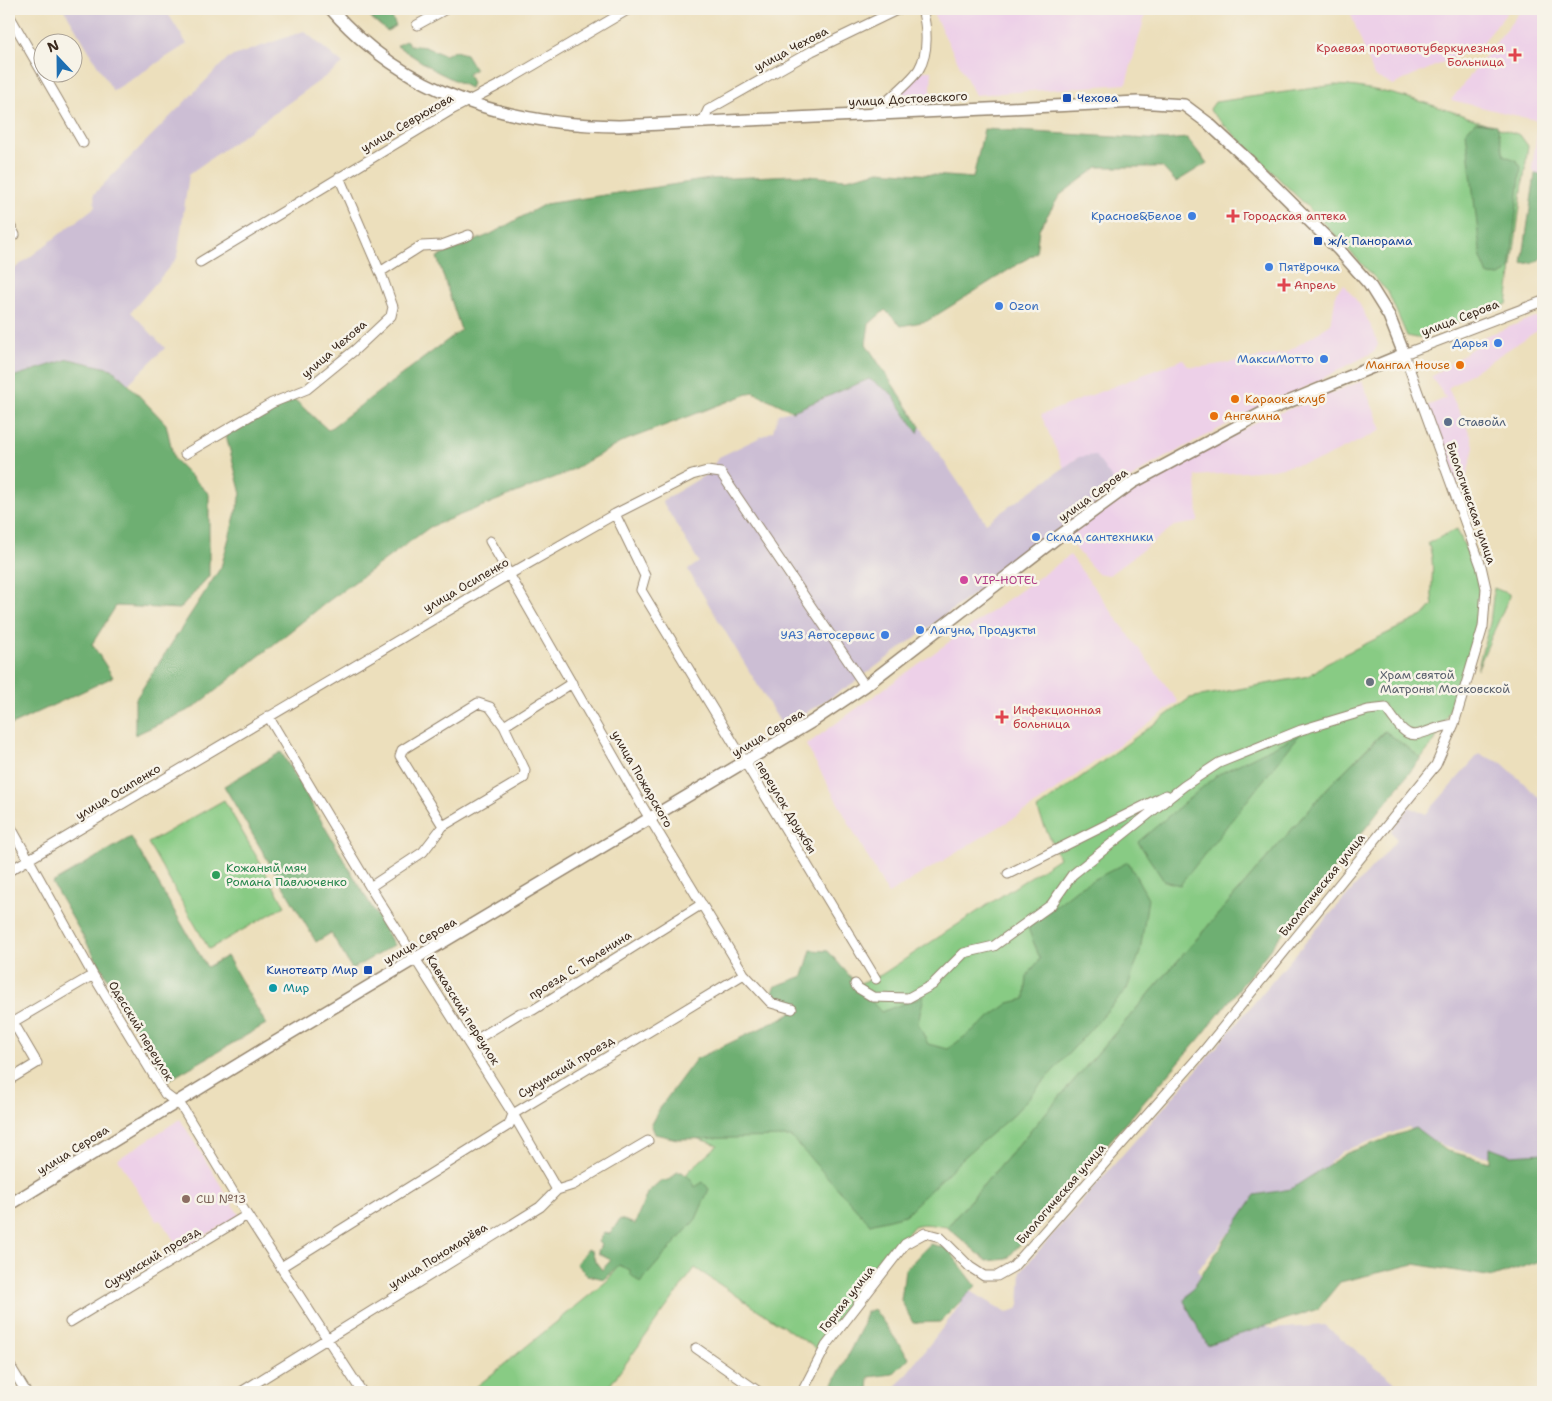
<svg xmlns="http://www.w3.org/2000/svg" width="1552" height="1401" font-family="'Shantell Sans',sans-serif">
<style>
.built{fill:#edd0e8}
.industrial{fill:#ccbed4}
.green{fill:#88cb84;stroke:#627a51}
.forest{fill:#6eaf72;stroke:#546c48}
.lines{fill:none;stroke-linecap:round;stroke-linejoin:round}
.minor-casing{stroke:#94846d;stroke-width:11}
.major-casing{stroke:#94846d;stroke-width:14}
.minor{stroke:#fff;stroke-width:9}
.major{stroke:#fff;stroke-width:11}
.health-dot{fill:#e0444e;stroke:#f7f3e8;stroke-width:2}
.transit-dot{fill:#1a4fb4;stroke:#f7f3e8;stroke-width:2}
.shop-dot{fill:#3f7fe0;stroke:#f7f3e8;stroke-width:2}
.food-dot{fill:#e8710a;stroke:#f7f3e8;stroke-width:2}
.service-dot{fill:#5c6f8a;stroke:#f7f3e8;stroke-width:2}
.hotel-dot{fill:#d1479c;stroke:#f7f3e8;stroke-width:2}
.worship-dot{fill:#6b7280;stroke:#f7f3e8;stroke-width:2}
.leisure-dot{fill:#2e9e5b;stroke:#f7f3e8;stroke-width:2}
.culture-dot{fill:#0f9aa8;stroke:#f7f3e8;stroke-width:2}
.education-dot{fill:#8d6e63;stroke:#f7f3e8;stroke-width:2}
.labels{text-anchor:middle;stroke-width:5;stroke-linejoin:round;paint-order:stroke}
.health-label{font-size:12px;fill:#be3a42;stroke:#f7f3e8;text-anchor:start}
.street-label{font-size:12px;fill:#3b2a1e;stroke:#f7f3e8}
.transit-label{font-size:12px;fill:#164399;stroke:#f7f3e8;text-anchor:start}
.shop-label{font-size:12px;fill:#366cbe;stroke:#f7f3e8;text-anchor:end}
.food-label{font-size:12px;fill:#c56008;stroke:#f7f3e8;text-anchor:start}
.service-label{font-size:12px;fill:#4e5e75;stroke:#f7f3e8;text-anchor:start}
.hotel-label{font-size:12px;fill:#b23c85;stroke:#f7f3e8;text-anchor:start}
.worship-label{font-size:12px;fill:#5b616d;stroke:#f7f3e8;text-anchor:start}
.leisure-label{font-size:12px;fill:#27864d;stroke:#f7f3e8;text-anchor:start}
.culture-label{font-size:12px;fill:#0d838f;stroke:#f7f3e8;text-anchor:start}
.education-label{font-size:12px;fill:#785e54;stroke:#f7f3e8;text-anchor:start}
</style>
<rect width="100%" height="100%" fill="#f7f3e8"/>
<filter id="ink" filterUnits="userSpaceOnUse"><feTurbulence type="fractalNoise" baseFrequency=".02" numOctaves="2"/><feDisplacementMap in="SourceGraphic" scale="10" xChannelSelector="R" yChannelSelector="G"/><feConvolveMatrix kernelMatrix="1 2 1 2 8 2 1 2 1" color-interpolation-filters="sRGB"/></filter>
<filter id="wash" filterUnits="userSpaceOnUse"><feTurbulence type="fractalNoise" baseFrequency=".0096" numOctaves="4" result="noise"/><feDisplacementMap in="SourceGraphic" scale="20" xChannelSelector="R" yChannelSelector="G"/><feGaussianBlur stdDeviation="1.12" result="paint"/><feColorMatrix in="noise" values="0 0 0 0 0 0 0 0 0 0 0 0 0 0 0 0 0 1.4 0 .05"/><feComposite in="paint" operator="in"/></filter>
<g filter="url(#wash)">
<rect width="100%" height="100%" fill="#ecdfbc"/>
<path class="built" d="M931,9H1147L1126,84L975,95Z
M1349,9H1510L1481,45L1393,85L1374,76Z
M1522,9H1543V174H1535L1532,167L1539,121L1451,100Z
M922,71H932L930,104L892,105L891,100Z
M1344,284L1360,305L1374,332L1378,345L1374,352L1302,389L1264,405L1151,465L1118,487L1079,457L1064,468L1041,415L1183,359L1188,366L1202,367L1286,353L1331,324L1336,293Z
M1535,317L1543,318V327L1448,388L1471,436L1474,447L1466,479L1455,484L1427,406L1446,398L1431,377L1477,345L1476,340Z
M1362,381L1382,430L1320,460L1267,470L1196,476L1198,522L1174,526L1109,575L1097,573L1066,537L1143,485L1258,421Z
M1070,555L1178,702L1032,807L888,894L806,745Z
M180,1119L239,1215L181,1250L160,1220L157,1221L118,1159Z"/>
<path class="industrial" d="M64,9H165L187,44L113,91Z
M304,31L343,64L189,174L177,258L131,312L165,348L128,384L112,369L69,359L9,378V279L13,270L95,207L94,194L228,58Z
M869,379L891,393L918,432L920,426L986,523L1079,457L1095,455L1118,487L855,682L783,727L688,570L699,562L662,501L707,474L719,457L773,431L778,414L793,411Z
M1479,754L1502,763L1543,801V1157L1499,1159L1448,1148L1408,1127L1343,1151L1293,1195L1259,1198L1197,1270L1226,1307L1273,1329L1325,1325L1398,1385L1399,1392H899L895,1388L952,1316L969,1290L1007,1313L1019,1308L1021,1271L1215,1049L1315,931L1397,840L1391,831L1409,807L1426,814Z"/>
<path class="green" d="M1335,85C1396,88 1462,116 1520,135L1528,146L1507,304L1417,338L1407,336L1388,292L1317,216L1211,112L1210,109L1215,102Z
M1457,529C1464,546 1474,564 1478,582C1486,615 1453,711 1435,740C1432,746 1426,752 1421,758L1384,731L1331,784L947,1227C935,1226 926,1222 914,1226L846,1307L817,1349L695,1268L605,1392H470L607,1281L689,1171L718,1145L659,1126L697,1067L806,1004L881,975L1059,858L1037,809L1190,698L1309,676L1326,663L1423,616L1433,605C1429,584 1437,564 1428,543Z
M1494,588L1509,594V597L1477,670L1490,623Z
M224,800L285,906L209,949L148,843Z"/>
<path class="forest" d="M360,9H388L396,26L387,31Z
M406,40L410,45L425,47L444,55L455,51L466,54L475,69L468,74L472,83L470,88L436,71L397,46Z
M1475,122L1497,125L1504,155L1517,161L1521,167L1510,270L1500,276L1488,275L1481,258L1466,132Z
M984,129L1165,140L1187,138L1207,163L1176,182L1162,167H1098L1060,195L1039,229L1036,253L927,321L901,326L885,310L869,324L866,344L920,426L918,433L891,393L869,379L793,411L753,392L624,441L566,473L430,527L327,602L195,707L135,735V700L221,567L241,494L226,435L295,400L328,430L461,330L437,257L491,234L545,204L710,179L793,175L847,179L879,171L973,178Z
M1535,174H1543V257L1536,262L1522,264Z
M69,359L112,369L128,384L166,424L174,459L209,494V576L180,609L116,606L92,644L113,677L9,726V378Z
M1385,731L1421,758L1200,1038L1007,1259L987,1261L947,1227L1331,784Z
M1300,734L1180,885L1164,881L1138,842L1217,775Z
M281,752L394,945L352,969L331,933L316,942L224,786Z
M131,837L207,967L227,956L266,1024L167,1081L52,883Z
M1128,862L1148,898L1140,952L1127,989L1014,1114L962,1159L905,1215L870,1224L791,1137L677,1139L655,1134L651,1124L661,1106L696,1059L791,1014L797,1005L786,1006L773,992L776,986L803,976L811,950L828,951L881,1012L924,996L918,1023L928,1044L948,1049L1009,1003L1025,999L1027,976L1040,959L1028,928L1081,886Z
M1416,1128L1447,1151L1490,1162V1147L1511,1155L1543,1153V1260L1493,1277L1414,1264L1340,1282L1318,1309L1207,1345L1184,1301L1255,1195L1291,1189L1347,1153Z
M677,1172H682L692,1180L695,1187L703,1182L709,1189L696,1219L640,1283L630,1274V1270L619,1265L604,1279L587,1275L576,1264L587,1249L592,1251L595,1261L602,1270L611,1260L599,1254L598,1251L601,1245L598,1242L604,1232L610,1234L620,1219L635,1224L647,1193L660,1181C668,1181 672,1179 677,1172Z
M930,1244L947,1248L976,1286L940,1322L913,1323L901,1300L905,1270Z
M874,1309L909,1358L893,1374L869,1377L868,1391L871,1392H829L861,1329L866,1312Z"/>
</g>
<g filter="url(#ink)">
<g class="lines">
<defs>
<path id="minor" d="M9,15L83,143
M417,25L446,9
M871,115C883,104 911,82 919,69C929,52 927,27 922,9
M703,121L708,110L812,51L899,9
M9,224L15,235
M200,262L453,109L505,82L629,9
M380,272L421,246L442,245L469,235
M185,454L272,403L307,389L356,349L391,316L393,307L383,279L339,177
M615,514L645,576L641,590L876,979
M490,541L641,804L744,974L771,1003L792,1009
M268,716L370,887L513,1114L557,1190
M9,824L93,975L165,1094L182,1107L247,1215L362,1392
M443,826L400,756L402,750L478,703L490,707L504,726
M9,871L510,574L615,514L692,475L707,471L721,473L865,686
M1008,874L1166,795
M370,887L423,852L443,826L524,778L525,770L504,726L572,683
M855,984L858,988L873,997L908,998L932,985L964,953L994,946L1051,905L1072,875L1184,786L1219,763L1301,730L1368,710L1386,708C1414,751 1413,731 1454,724
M469,1044L520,1013L533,1010L702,904
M9,1080L37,1063L13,1022L93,975
M281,1267L509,1125L513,1114L744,974
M70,1322L247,1215
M696,1348L759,1392
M9,1364L26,1392
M241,1392L540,1207L557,1190L573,1185L648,1141
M802,1392L826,1346L905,1244L925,1233L940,1237L970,1267L984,1276H997L1013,1267L1202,1053L1436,765L1454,724L1483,627L1486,588L1481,566L1404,354L1543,301"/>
<path id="major" d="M9,1205L267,1047L813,721L865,686L1058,537L1132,483L1264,412L1404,354L1389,316L1369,284L1339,250L1249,161L1208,123L1184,105L1138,102L619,126C508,125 406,95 331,9"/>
</defs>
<use href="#minor" class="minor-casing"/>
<use href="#major" class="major-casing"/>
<use href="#minor" class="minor"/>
<use href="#major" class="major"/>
</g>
</g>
<g class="health-dot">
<path d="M1512.5 47.5h5v5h5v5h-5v5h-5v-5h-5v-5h5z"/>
<path d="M1230.5 208.5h5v5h5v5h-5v5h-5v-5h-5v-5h5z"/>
<path d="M1281.5 277.5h5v5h5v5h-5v5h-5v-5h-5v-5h5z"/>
<path d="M999.5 709.5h5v5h5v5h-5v5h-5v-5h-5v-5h5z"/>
</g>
<g class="transit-dot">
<rect x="1062" y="93" width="10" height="10" rx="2.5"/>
<rect x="1313" y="236" width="10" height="10" rx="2.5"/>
<rect x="363" y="965" width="10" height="10" rx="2.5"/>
</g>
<g class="shop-dot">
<circle cx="1192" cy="216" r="5"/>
<circle cx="1269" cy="267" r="5"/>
<circle cx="999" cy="306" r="5"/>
<circle cx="1498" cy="343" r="5"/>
<circle cx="1324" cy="359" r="5"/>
<circle cx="1036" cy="537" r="5"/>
<circle cx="920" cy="630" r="5"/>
<circle cx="885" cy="635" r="5"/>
</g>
<g class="food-dot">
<circle cx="1460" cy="365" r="5"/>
<circle cx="1235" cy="399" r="5"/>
<circle cx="1214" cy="416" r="5"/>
</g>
<circle class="service-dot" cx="1448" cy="422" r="5"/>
<circle class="hotel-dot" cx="964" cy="580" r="5"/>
<circle class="worship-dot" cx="1370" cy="682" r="5"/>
<circle class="leisure-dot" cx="216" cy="875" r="5"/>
<circle class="culture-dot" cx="273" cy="988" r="5"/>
<circle class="education-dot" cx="186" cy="1199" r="5"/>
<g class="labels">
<g class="health-label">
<text x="1504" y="52" text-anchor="end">Краевая противотуберкулезная<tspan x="1504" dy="14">Больница</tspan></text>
<text x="1243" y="220">Городская аптека</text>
<text x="1294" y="289">Апрель</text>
<text x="1013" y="714">Инфекционная<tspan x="1013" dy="14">больница</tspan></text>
</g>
<g class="street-label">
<text transform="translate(791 49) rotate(-28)" y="4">улица Чехова</text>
<text transform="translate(908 99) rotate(-3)" y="4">улица Достоевского</text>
<text transform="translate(407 123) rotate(-30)" y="4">улица Севрюкова</text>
<text transform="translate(1460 318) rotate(-21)" y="4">улица Серова</text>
<text transform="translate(334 349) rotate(-41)" y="4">улица Чехова</text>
<text transform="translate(1093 495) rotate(-36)" y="4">улица Серова</text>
<text transform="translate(1471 503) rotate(71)" y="4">Биологическая улица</text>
<text transform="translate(466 585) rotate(-30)" y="4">улица Осипенко</text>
<text transform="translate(768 733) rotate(-31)" y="4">улица Серова</text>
<text transform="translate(642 779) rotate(60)" y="4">улица Пожарского</text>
<text transform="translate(118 792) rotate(-31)" y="4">улица Осипенко</text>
<text transform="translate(786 807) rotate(59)" y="4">переулок Дружбы</text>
<text transform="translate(1322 885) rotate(-51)" y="4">Биологическая улица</text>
<text transform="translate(420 941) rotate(-30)" y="4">улица Серова</text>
<text transform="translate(580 965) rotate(-32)" y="4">проезд С. Тюленина</text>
<text transform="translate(463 1010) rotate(58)" y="4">Кавказский переулок</text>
<text transform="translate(141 1031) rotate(59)" y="4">Одесский переулок</text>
<text transform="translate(566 1067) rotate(-31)" y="4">Сухумский проезд</text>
<text transform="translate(73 1150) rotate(-32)" y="4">улица Серова</text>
<text transform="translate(1061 1194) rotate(-49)" y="4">Биологическая улица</text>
<text transform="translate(438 1256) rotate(-32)" y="4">улица Пономарёва</text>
<text transform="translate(152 1258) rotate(-31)" y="4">Сухумский проезд</text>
<text transform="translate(847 1299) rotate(-52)" y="4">Горная улица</text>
</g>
<g class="transit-label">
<text x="1077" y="102">Чехова</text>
<text x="1328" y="245">ж/к Панорама</text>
<text x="358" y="974" text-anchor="end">Кинотеатр Мир</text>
</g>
<g class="shop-label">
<text x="1182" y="220">Красное&amp;Белое</text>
<text x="1279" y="271" text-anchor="start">Пятёрочка</text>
<text x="1009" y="310" text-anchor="start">Ozon</text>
<text x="1488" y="347">Дарья</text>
<text x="1314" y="363">МаксиМотто</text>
<text x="1046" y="541" text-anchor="start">Склад сантехники</text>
<text x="930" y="634" text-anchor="start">Лагуна, Продукты</text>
<text x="875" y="639">УАЗ Автосервис</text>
</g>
<g class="food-label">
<text x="1450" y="369" text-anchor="end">Мангал House</text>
<text x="1245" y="403">Караоке клуб</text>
<text x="1224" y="420">Ангелина</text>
</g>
<g class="service-label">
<text x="1458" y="426">Ставойл</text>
</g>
<g class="hotel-label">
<text x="974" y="584">VIP-HOTEL</text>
</g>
<g class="worship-label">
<text x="1380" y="679">Храм святой<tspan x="1380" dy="14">Матроны Московской</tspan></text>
</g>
<g class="leisure-label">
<text x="226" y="872">Кожаный мяч<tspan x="226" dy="14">Романа Павлюченко</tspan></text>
</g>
<g class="culture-label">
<text x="283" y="992">Мир</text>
</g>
<g class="education-label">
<text x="196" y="1203">СШ №13</text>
</g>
</g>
<rect width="1552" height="1401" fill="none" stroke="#f7f3e8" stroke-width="30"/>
<g transform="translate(58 58) rotate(338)"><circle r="24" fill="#f7f3e8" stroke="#aca397"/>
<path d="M0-4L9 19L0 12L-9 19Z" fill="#1f6fb2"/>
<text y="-8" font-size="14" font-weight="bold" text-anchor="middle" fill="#3b2a1e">N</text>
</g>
</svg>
